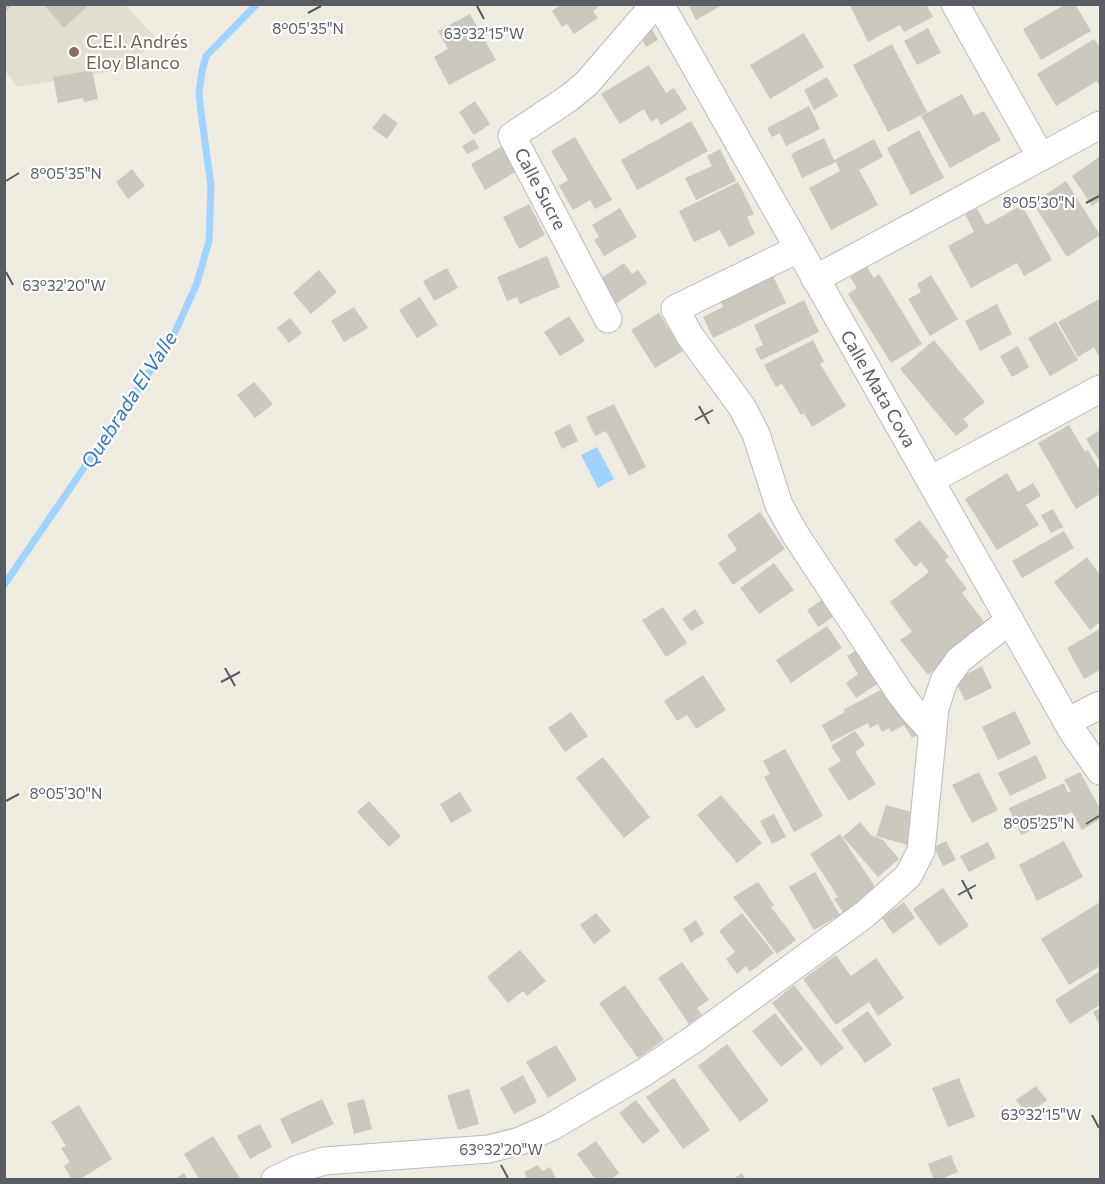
<svg xmlns="http://www.w3.org/2000/svg" width="1105" height="1184" font-family="Commissioner,sans-serif">
<style>
.education{fill:#e0ddd1}
.water{fill:#a0d3ff}
.lines{fill:none;stroke-linecap:round;stroke-linejoin:round}
.stream{stroke:#a0d3ff;stroke-width:7}
.building{fill:#cbc8c0}
.minor-casing{stroke:#b9bbc1;stroke-width:29}
.minor{stroke:#fff;stroke-width:27}
.ticks{fill:none;stroke:#595d63;stroke-width:2}
.education-dot{fill:#8d6e63;stroke:#fff;stroke-width:2}
.labels{text-anchor:middle;stroke-width:4.5;stroke-linejoin:round;paint-order:stroke}
.education-label{font-size:18px;fill:#785e54;stroke:#fff;text-anchor:start}
.street-label{font-size:18px;fill:#595d63;stroke:#fff}
.water-label{font-size:20px;font-style:italic;fill:#3677c3;stroke:#fff}
.ticks-label{font-size:15px;text-anchor:middle;fill:#595d63;stroke:#fff;stroke-width:4.5;stroke-linejoin:round;paint-order:stroke}
</style>
<rect width="100%" height="100%" fill="#eeebe1"/>
<path class="education" d="M4,5H125L155,37L131,68L18,87L5,71Z"/>
<path class="water" d="M597,447L614,479L598,488L581,455Z"/>
<g class="lines">
<path class="stream" d="M4,585L172,339L197,283L209,241L211,186L201,113L199,93L202,71L206,56L257,4"/>
</g>
<path class="building" d="M4,4H14L4,13Z
M43,4H90L64,28Z
M562,4H602L593,11L598,18L574,34L567,24L562,27L552,11Z
M688,4H724L696,20Z
M849,4H926L933,17L904,32L900,25L868,42Z
M1066,4H1075L1091,31L1041,60L1023,29Z
M470,14L496,60L449,85L434,57L448,49L438,31Z
M928,28L941,53L917,65L904,41Z
M652,29L658,40L646,47L640,36Z
M804,33L824,67L770,99L750,65Z
M1094,39L1100,47V87L1097,81L1056,106L1037,74Z
M892,44L927,112L888,132L853,65Z
M649,65L666,93L674,88L687,109L661,125L657,118L651,122L644,109L620,124L601,94Z
M92,70L98,99L84,102L83,98L58,103L53,77Z
M827,77L838,96L814,110L804,90Z
M962,94L974,116L984,111L1001,140L950,168L921,116Z
M475,101L490,124L474,135L459,112Z
M809,106L820,129L786,146L780,133L772,137L767,128Z
M384,113L398,123L387,139L372,128Z
M691,121L708,151L637,190L621,160Z
M919,130L944,178L911,195L887,148Z
M575,137L612,200L595,209L590,200L573,210L559,186L568,180L551,151Z
M824,138L834,160L874,139L883,157L859,170L878,205L831,230L809,188L840,171L836,162L802,178L791,154Z
M474,139L479,148L467,154L462,146Z
M503,146L517,171L485,190L471,164Z
M720,149L736,181L696,200L685,178L712,166L707,156Z
M1099,157L1100,200L1092,206L1072,176Z
M132,169L145,186L128,199L116,182Z
M1066,181L1100,235L1067,257L1033,203Z
M738,182L754,214L747,217L755,234L729,247L720,230L694,242L679,211Z
M529,204L545,235L519,249L503,217Z
M1022,205L1052,260L1024,276L1017,263L971,288L948,246L974,232L965,214L977,208L986,225Z
M620,208L637,237L604,256L594,240L599,237L592,225Z
M547,256L560,287L520,304L517,297L507,301L497,277Z
M624,263L632,274L638,270L647,283L614,305L597,281Z
M867,267L874,278L879,274L922,344L891,363L848,294L857,288L850,277Z
M447,268L458,288L434,301L423,281Z
M319,270L337,292L311,314L293,293Z
M772,274L786,303L713,338L703,317L723,307L719,299Z
M931,275L958,319L930,336L908,299L921,292L917,284Z
M420,297L438,325L417,338L399,310Z
M1099,299L1100,358L1094,347L1078,357L1058,322Z
M804,300L819,332L761,360L755,349L763,345L754,325Z
M997,304L1012,334L980,351L965,321Z
M354,307L368,328L344,342L331,321Z
M659,313L683,351L655,368L631,330Z
M569,316L585,341L560,356L544,332Z
M290,318L302,333L289,343L277,328Z
M1056,322L1078,360L1050,376L1028,338Z
M813,340L824,362L820,364L846,406L812,427L804,413L801,415L782,384L776,387L764,365Z
M934,340L985,402L963,419L969,426L956,436L900,369Z
M1018,346L1029,367L1012,377L1000,356Z
M254,382L273,404L255,418L237,395Z
M614,404L646,467L629,476L606,431L595,436L586,417Z
M570,424L578,441L562,449L554,432Z
M1069,425L1085,452L1088,450L1100,471V482L1098,484L1100,494L1076,509L1038,443Z
M1100,430V462L1086,439Z
M1007,473L1018,492L1033,483L1041,496L1026,505L1039,525L997,550L965,499Z
M1053,509L1063,527L1051,533L1041,515Z
M760,512L785,549L733,585L718,563L737,550L727,535Z
M920,520L949,557L945,560L967,589L962,593L989,628L928,675L900,640L912,632L890,602L929,572L921,562L915,567L894,540Z
M1064,531L1074,548L1022,578L1012,561Z
M1087,557L1100,575V622L1090,630L1054,582Z
M774,563L794,590L759,614L740,588Z
M825,598L836,615L818,627L807,610Z
M663,607L687,643L666,657L642,620Z
M695,609L704,623L691,631L682,619Z
M827,626L842,648L791,683L776,660Z
M1100,629V670L1084,679L1067,648Z
M860,648L882,681L856,698L846,683L858,674L847,656Z
M982,666L992,688L965,701L955,680Z
M703,675L726,710L696,729L687,715L677,721L664,701Z
M888,686L920,734L912,738L904,725L891,732L889,728L882,732L878,724L870,728L868,723L831,742L822,725L845,712L843,710Z
M1015,711L1031,744L998,760L982,727Z
M571,712L588,736L565,752L548,728Z
M855,731L865,745L855,752L876,784L849,801L828,769L841,761L831,746Z
M785,749L823,816L794,832L764,777L770,774L763,761Z
M1036,755L1047,778L1010,796L998,773Z
M603,757L650,817L624,838L576,778Z
M979,772L998,810L972,823L952,785Z
M1080,772L1100,809V819L1082,830L1072,812L1021,835L1009,808L1064,783L1068,793L1071,791L1064,780Z
M460,792L472,811L451,823L440,804Z
M721,795L762,843L737,863L697,815Z
M369,801L401,836L389,847L357,812Z
M886,805L918,814L908,845L876,836Z
M774,814L786,837L772,844L760,821Z
M860,822L871,835L883,840L899,859L878,877L843,837Z
M840,834L877,890L844,914L834,899L838,897L810,854Z
M946,841L956,860L943,866L934,847Z
M1064,841L1083,877L1037,901L1019,865Z
M988,842L996,858L969,872L960,856Z
M815,872L840,915L814,930L789,887Z
M758,882L774,905L771,907L796,940L777,954L733,897Z
M943,888L969,926L939,946L913,909Z
M904,902L915,918L893,934L882,918Z
M1100,902V966L1069,985L1041,939Z
M596,913L611,931L594,944L580,925Z
M742,913L774,953L750,972L746,966L737,974L726,959L735,952L719,931Z
M696,920L704,934L691,943L683,929Z
M520,950L546,981L527,996L523,991L508,1003L487,977Z
M836,955L851,976L876,958L904,998L878,1016L869,1002L836,1025L803,979Z
M682,962L709,1000L697,1008L702,1015L689,1024L658,978Z
M1100,971V1005L1070,1024L1055,1000Z
M625,985L664,1040L638,1058L599,1003Z
M794,985L844,1048L821,1066L772,1003Z
M1100,1008V1026L1093,1012Z
M868,1011L892,1045L865,1063L841,1030Z
M775,1013L803,1049L781,1067L752,1031Z
M727,1044L769,1101L740,1122L698,1066Z
M556,1045L577,1080L548,1098L526,1062Z
M523,1075L537,1102L514,1114L500,1088Z
M674,1078L710,1130L683,1149L646,1097Z
M959,1078L975,1117L948,1127L932,1088Z
M1036,1086L1047,1100L1028,1115L1016,1100Z
M469,1089L479,1124L458,1130L447,1095Z
M322,1099L334,1124L292,1144L280,1119Z
M364,1099L372,1129L354,1134L347,1103Z
M636,1100L660,1131L643,1144L619,1113Z
M79,1105L112,1159L79,1180H72L64,1166L70,1162L61,1148L66,1146L51,1122Z
M260,1124L272,1147L250,1159L237,1136Z
M213,1136L241,1180H200L184,1154Z
M596,1141L619,1173L611,1180H596L577,1154Z
M951,1155L958,1172L939,1180H934L928,1164Z
M538,1165L542,1171L550,1167L557,1180H528L524,1172Z
M184,1173L188,1180H173Z
M742,1173L746,1180H732Z"/>
<g class="lines">
<defs>
<path id="minor" d="M660,4L1073,732L1100,771
M955,4L1041,157
M798,249L675,309L690,336L742,407L756,434L779,505L795,534L900,693L912,709L933,732
M815,279L1100,125
M608,319L512,136L569,98L587,83L655,4
M930,480L1100,389
M1067,722L1100,705
M275,1180L298,1169L324,1161L489,1149L520,1141L551,1127L643,1073L691,1041L864,915L908,876L921,851L935,708L944,681L959,660L1010,620"/>
</defs>
<use href="#minor" class="minor-casing"/>
<use href="#minor" class="minor"/>
</g>
<path class="ticks" d="M477,6L484,19M308,13L321,6M6,181L19,173M1086,203L1099,196M6,272L13,285M699,406L709,424M695,420L713,410M225,668L235,686M221,682L240,672M6,801L19,794M1086,824L1099,816M962,880L972,899M958,895L976,885M1092,1115L1099,1128M501,1165L508,1178"/>
<circle class="education-dot" cx="74" cy="52" r="6"/>
<g class="labels">
<g class="education-label">
<text x="86" y="48">C.E.I. Andrés<tspan x="86" dy="21">Eloy Blanco</tspan></text>
</g>
<g class="street-label">
<text transform="translate(540 189) rotate(62)" y="6">Calle Sucre</text>
<text transform="translate(878 389) rotate(60)" y="6">Calle Mata Cova</text>
</g>
<g class="water-label">
<text transform="translate(129 400) rotate(-57)" y="7">Quebrada El Valle</text>
</g>
</g>
<g class="ticks-label">
<text x="308" y="34">8°05'35"N</text>
<text x="484" y="39">63°32'15"W</text>
<text x="66" y="179">8°05'35"N</text>
<text x="1039" y="208">8°05'30"N</text>
<text x="64" y="291">63°32'20"W</text>
<text x="66" y="799">8°05'30"N</text>
<text x="1039" y="829">8°05'25"N</text>
<text x="1041" y="1120">63°32'15"W</text>
<text x="501" y="1155">63°32'20"W</text>
</g>
<rect width="1105" height="1184" fill="none" stroke="#595d63" stroke-width="12"/>
</svg>
